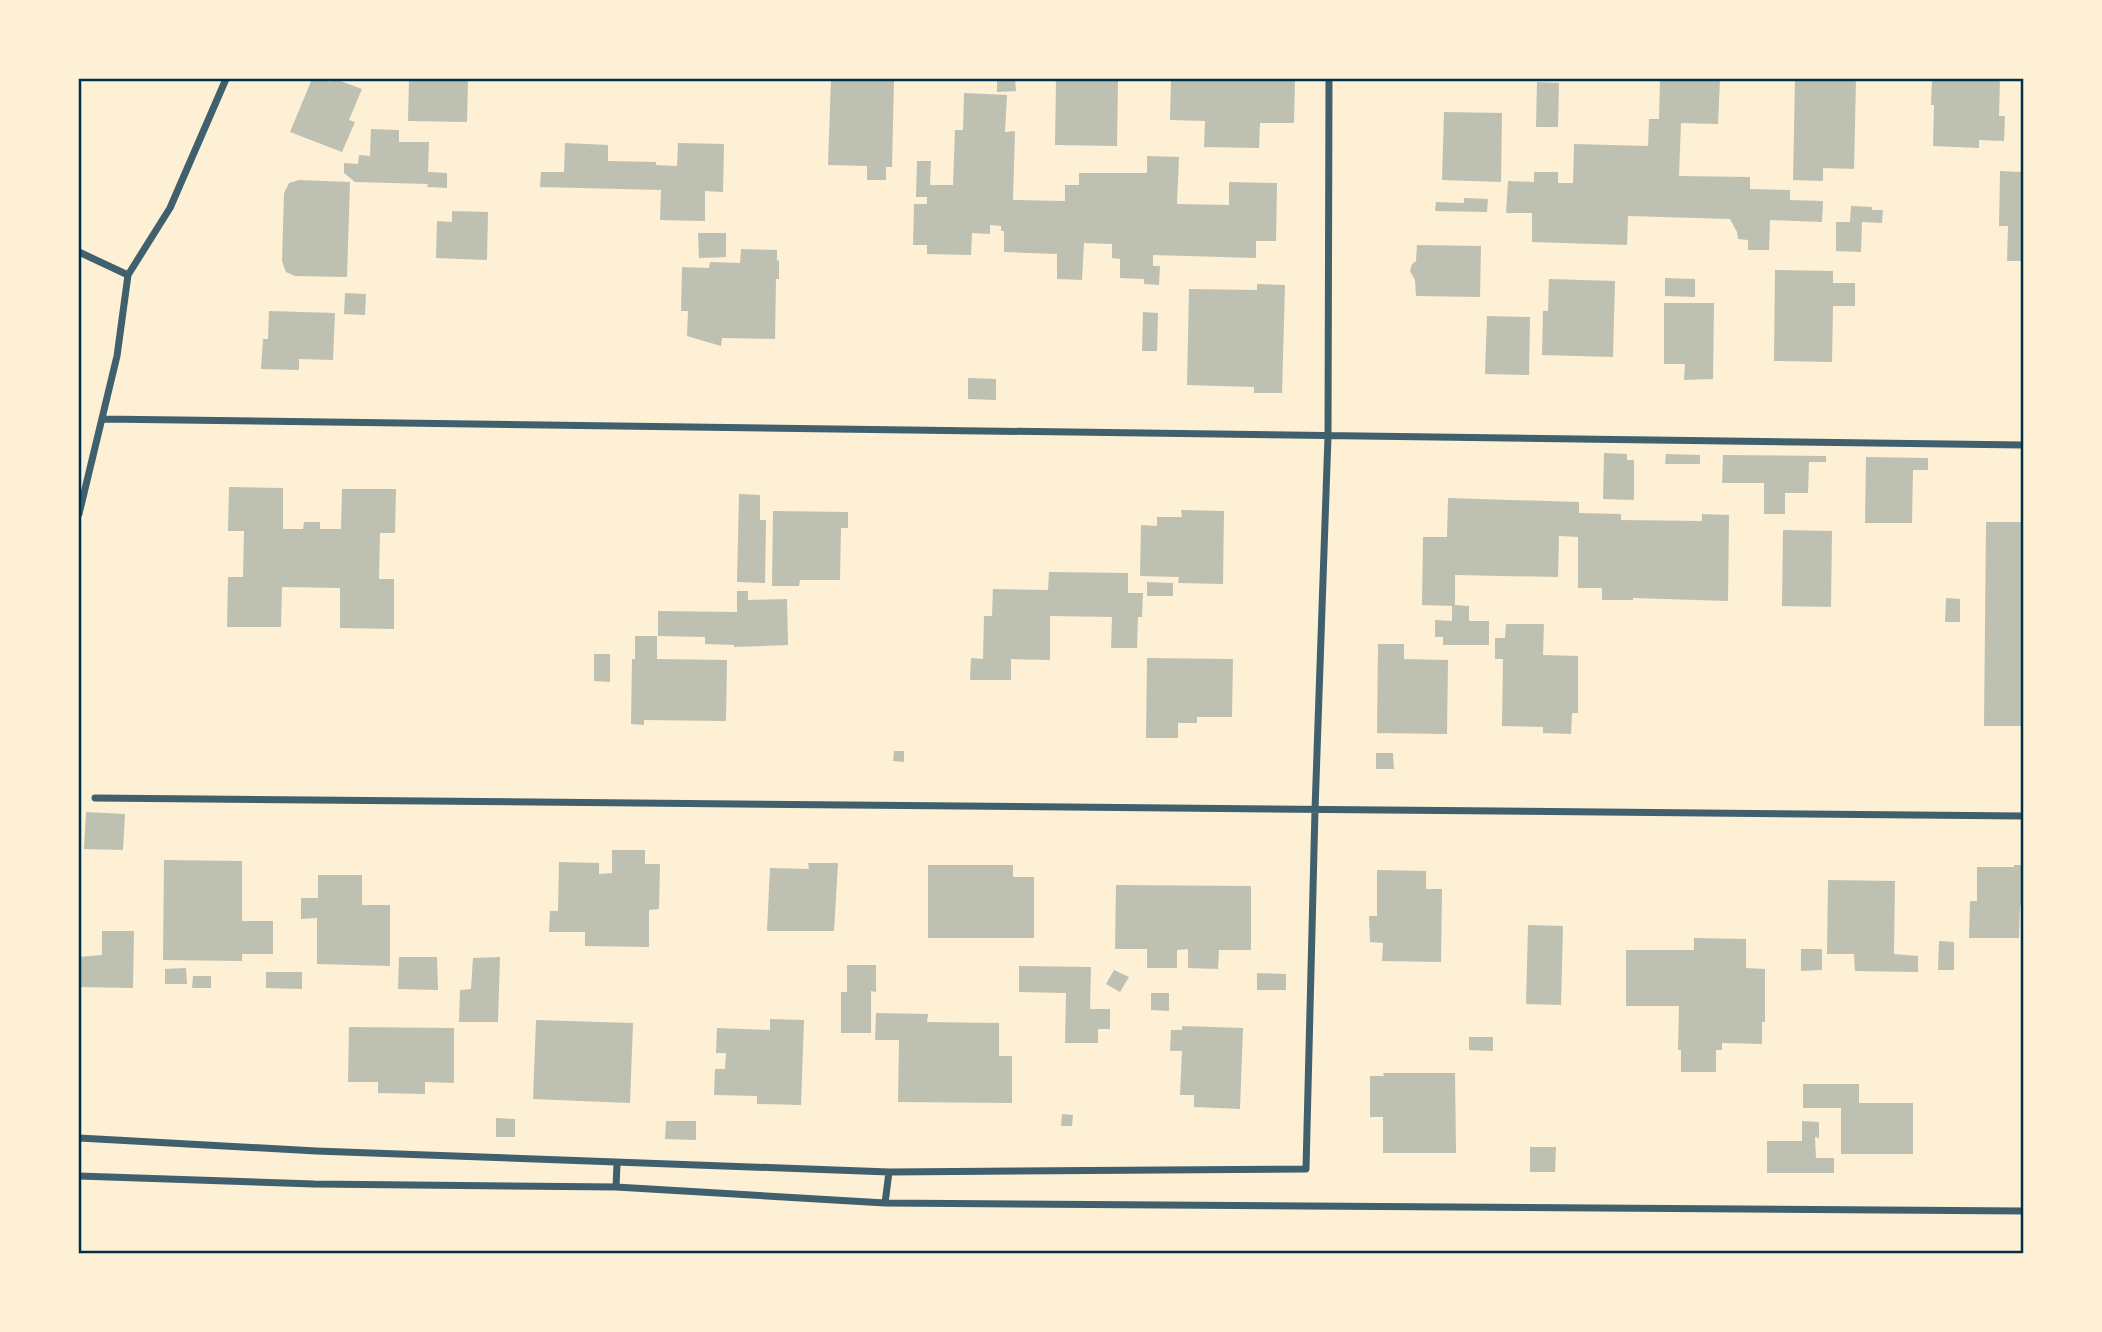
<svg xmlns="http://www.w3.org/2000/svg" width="2102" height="1332" font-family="Overpass,sans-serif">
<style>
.building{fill:#bec0b2}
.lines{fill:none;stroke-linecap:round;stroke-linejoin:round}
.minor{stroke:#3f606c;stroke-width:7}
.neatline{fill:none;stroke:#003049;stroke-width:2.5}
</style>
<rect width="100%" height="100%" fill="#fdf0d5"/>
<path class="building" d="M312,79H322L330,82L331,79H335L362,89L349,120L355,122L342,152L290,132Z
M409,79H468L467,122L408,121Z
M831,79H894L892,167H886V180H867V166L828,165Z
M997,79H1015L1016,91L997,92Z
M1056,79H1118L1117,146L1055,145Z
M1171,79H1295L1294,123H1260L1259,148L1204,147L1205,121L1170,120Z
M1660,79H1720L1718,124L1681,123L1679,176L1750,177V189L1790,190V200L1823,201L1822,222L1770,220L1769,250H1748V240L1738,239L1737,232L1730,219L1628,216L1627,245L1532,242V213H1506L1508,181L1534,182V172H1558V183H1573L1574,144L1648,146L1649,119H1659Z
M1795,79H1856L1854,169L1823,168V181L1793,180Z
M1932,79H2000L1999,116H2005L2004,141L1979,140V148L1933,146L1934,105H1931Z
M1537,82L1559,83L1558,127H1536Z
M964,93L1007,95L1005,132L1015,131L1013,200L1065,201V185H1079V173H1147V156L1179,157L1177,204L1229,205V182L1277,183L1276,241H1256V258L1153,255V266H1160L1159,285L1144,284V279L1120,278V259L1112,258V244L1084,243L1082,280L1057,279V254L1004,252V231H1001V226L990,225V234L972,233L971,255L927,254V245H913L914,204H927V197H916L917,161H931L930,185H953L955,130H963Z
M1444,112L1502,113L1501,182L1442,180Z
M371,129L399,130V142H429L428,172L447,173V188L427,187L428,184L355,182L344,173V163L358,164L359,155L370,156Z
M565,143L608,145V161L656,162V165L677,166L678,143L724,144L723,192L705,191V221L660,220L661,190L540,187L541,172H564Z
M2000,171L2023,172V261H2007L2008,226H1999Z
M299,180L350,182L347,277L295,276L286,272L282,261L284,193L289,183Z
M1464,198L1488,199L1487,212L1435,211L1436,202L1464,203Z
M1851,206L1872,207V210H1883L1882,223L1862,222L1861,252L1836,251V222H1850Z
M452,211L488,212L487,260L436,258L437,221L452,222Z
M698,233H726V257L699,258Z
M1417,245L1481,246L1480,297L1416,296L1415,280L1410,271L1412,264L1416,261Z
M741,249L777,250V261L779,260V279H776L775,339L722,338L721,346L687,336L688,311H681L682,267L709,268L710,262L740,263Z
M1775,270L1833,271V283H1855V306H1833L1832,362L1774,361Z
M1665,278L1695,279V297L1665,296Z
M1549,279L1615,281L1613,357L1542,355L1543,311H1548Z
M1257,284L1285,285L1282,393H1254V387L1187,385L1189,289L1257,290Z
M345,293L366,294L365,315L344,314Z
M1664,303H1714L1713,379L1684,380L1685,364H1664Z
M269,311L335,313L333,360L299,359V370L261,369L263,339H268Z
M1143,312L1158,313L1157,351H1142Z
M1487,316L1530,317L1529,375L1485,374Z
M968,378L996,379V400L968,399Z
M1604,453L1627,454V460H1634V500L1603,499Z
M1666,454L1700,455V464H1665Z
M1723,455L1826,456V462H1809L1808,493H1785V514H1764V483H1722Z
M1866,457L1928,458V470H1913L1912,523H1865Z
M229,487L283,488V529H303L304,522H320V529H341L342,489H396L395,533H380L379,579H394V629L340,628V588L282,587L281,627H227L228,577H243L244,531H228Z
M739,494L760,495V520H766L765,583L737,582Z
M1448,498L1579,502V513L1621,514V520L1702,521V514L1729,515L1728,601L1633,598V600H1602V588H1578V537L1559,536L1558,577L1455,575V605L1469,606V621H1489V645H1443V637H1435V620L1452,621V606L1422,605L1423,537H1447Z
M1181,510L1224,511L1223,584L1178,583L1179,577L1140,576L1141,525L1157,526V517H1182Z
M773,511L848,512V528H841L840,580H800L799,586H772Z
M1986,522H2023V726H1984Z
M1783,530L1832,531L1831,607L1782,606Z
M1049,572L1128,573V593H1143L1142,617H1138L1137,648H1111L1112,617L1050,616V660L1011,659V680H970L971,658L983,659L984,616H992L993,589L1048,590Z
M1147,582L1173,583V596H1147Z
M737,591H748V600L787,599L788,645L734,647V645L705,644V637L658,636V611L737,612Z
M1946,598L1960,599V622H1945Z
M1506,624H1544L1543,655L1578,656V713H1572L1571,734L1543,733V727L1502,726L1503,659H1495V638H1505Z
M635,636H657V659L727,660L726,721L644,720V725L631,724L632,659H635Z
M1378,644H1404V659L1448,660L1447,734L1377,733Z
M594,654H610V682L594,681Z
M1147,658L1233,659L1232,717H1197V723H1178V738H1146Z
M894,751H904V762L893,761Z
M1376,753H1393L1394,769H1376Z
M86,812L125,814L123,850L84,849Z
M612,850H645V864H660L659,909L649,910V947L585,946V932H549L550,911H558L559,862L599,863V874L612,873Z
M164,860L242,861V921H273V954H242V961L163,960Z
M808,863H838L834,931H767L770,868L809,869Z
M928,865H1013V877H1034V938H928Z
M2014,865H2023V905H2020L2019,938H1969L1970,901H1977V867H2014Z
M1377,870L1426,871V889H1442L1441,962L1382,961L1383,943L1370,942L1369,916H1377Z
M318,875H362V905H390V966L317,964V918L301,919V898H318Z
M1828,880L1895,881L1894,954L1918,956V972L1855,971L1854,954H1827Z
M1116,885L1251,886V950H1219L1218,969L1188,968V949L1177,950V968H1147V949H1115Z
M1528,925L1563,926L1561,1005L1526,1004Z
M102,931H134L133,988L79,987V957L102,955Z
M1694,938L1746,939V968L1765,969V1022H1762V1044L1722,1043V1050H1716V1072H1681V1050H1678L1679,1006H1626V950H1694Z
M1939,941L1954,942V970H1938Z
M1801,949H1822V970L1801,971Z
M399,957H437L438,990L398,989Z
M500,957L498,1022H459L460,990L471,989L473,958Z
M847,965H876V992L871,991V1033H841V992H847Z
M1019,966L1091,967L1090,1009H1110V1029H1098V1043H1065L1066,993L1019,992Z
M186,968L187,984H165V969Z
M1114,970L1129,977L1120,992L1106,984Z
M266,972H302V989L266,988Z
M1257,973L1286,974V990H1257Z
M193,976H211V988H192Z
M1151,993H1169V1011L1151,1010Z
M876,1013L928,1014L927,1022L999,1023V1056H1012V1103L898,1102L899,1040H875Z
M770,1019L804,1020L801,1105L757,1104V1096L714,1095L715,1069H725L726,1053H716L717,1028L770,1030Z
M536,1020L633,1023L630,1103L533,1099Z
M1182,1026L1243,1028L1240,1109L1194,1107V1095H1180L1182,1051H1170L1171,1030H1182Z
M349,1027L454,1028V1083L425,1082V1094L378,1093V1082H348Z
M1469,1037H1493V1051L1469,1050Z
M1383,1073H1455L1456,1153H1383V1117H1370V1076H1384Z
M1803,1084H1859V1103H1913V1154H1841V1108H1803Z
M1062,1114L1073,1115L1072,1126H1061Z
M496,1118L515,1119V1137H496Z
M666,1121H696V1140L665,1139Z
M1802,1121L1819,1122V1138L1815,1137L1816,1158H1834V1173H1767V1141H1802Z
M1530,1147H1556L1555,1172H1530Z"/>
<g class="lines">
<path class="minor" d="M79,252L128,275L117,356L79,514
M128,275L170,208L226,79
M102,419L2023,445
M95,798L2023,816
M79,1138L316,1151L889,1172L1306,1169L1315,810L1328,436L1329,79
M79,1176L314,1184L616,1187L885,1203L2023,1211
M616,1187L617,1164
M885,1203L889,1172"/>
</g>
<rect width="2102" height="1332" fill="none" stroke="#fdf0d5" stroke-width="161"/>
<rect x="80" y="80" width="1942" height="1172" class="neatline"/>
</svg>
